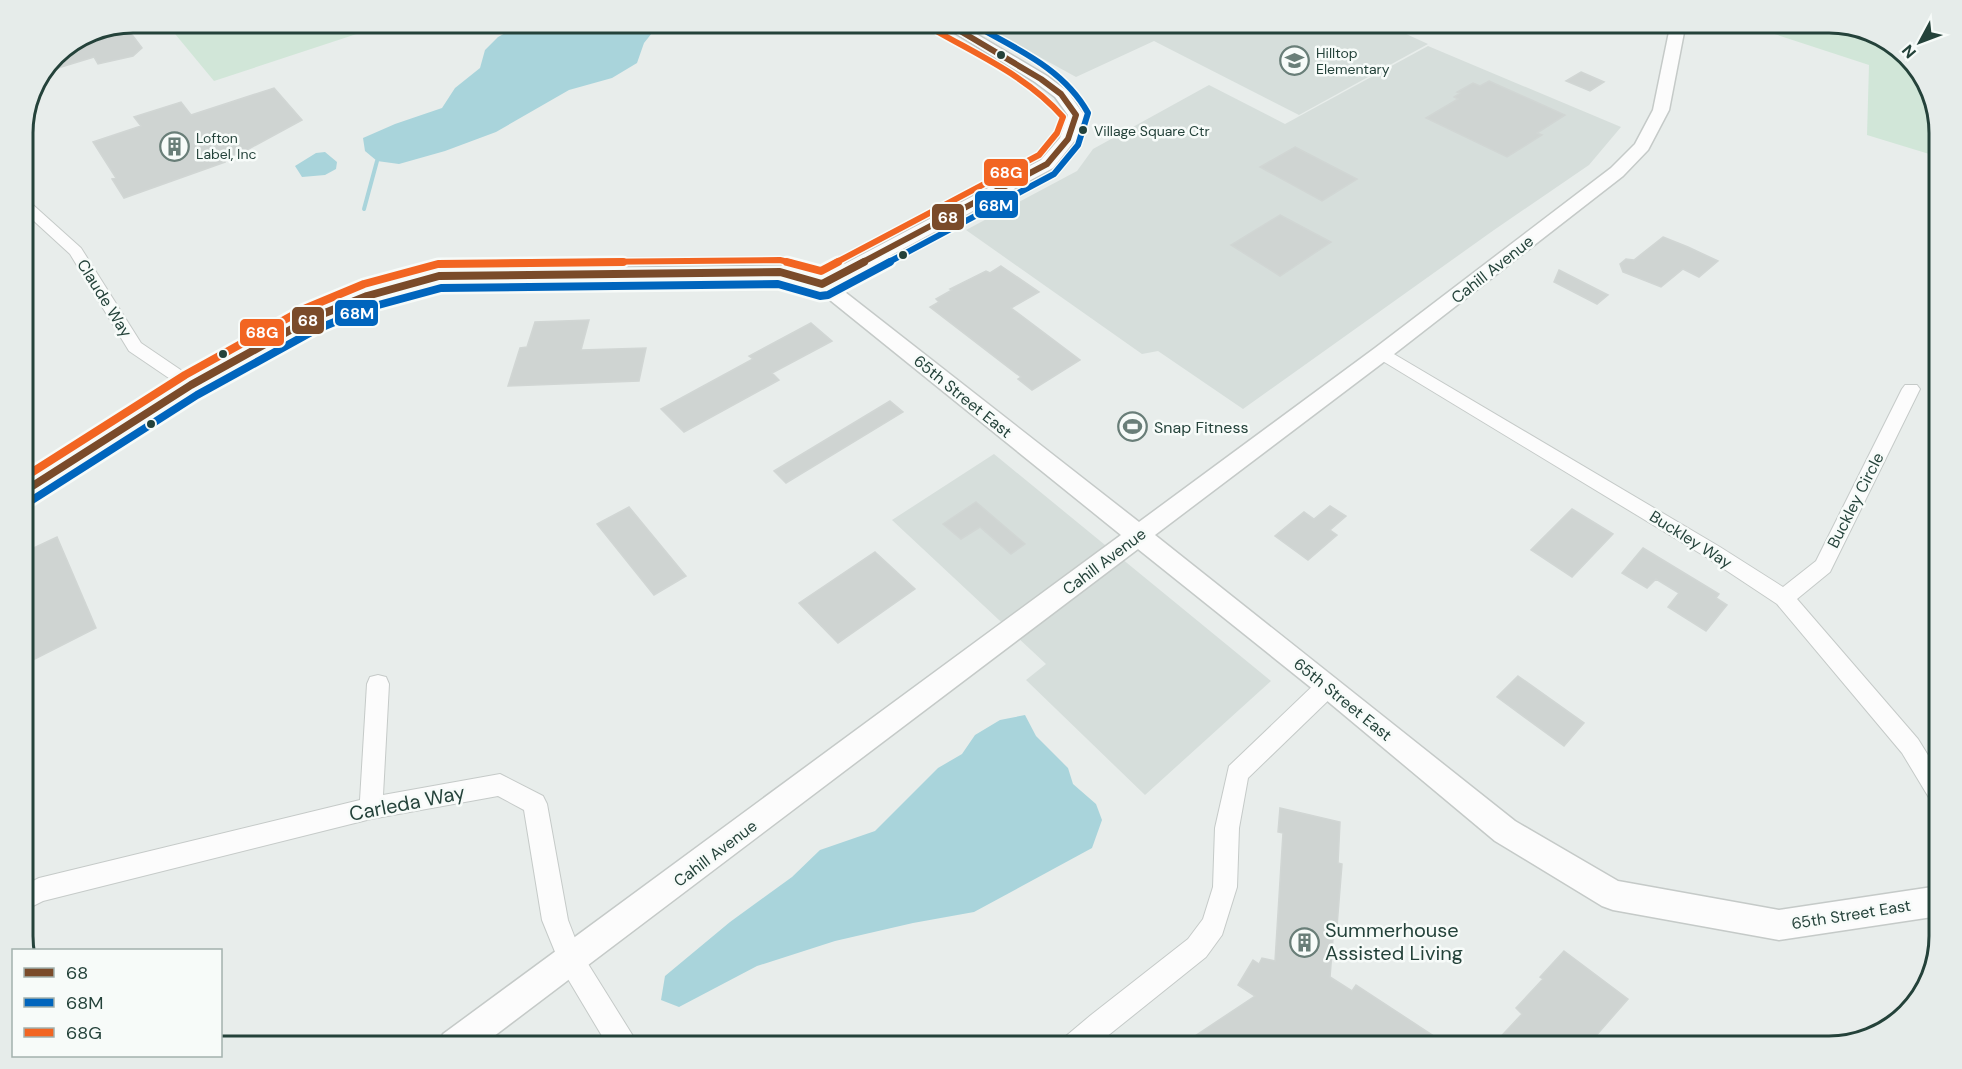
<svg xmlns="http://www.w3.org/2000/svg" width="1962" height="1069" font-family="'DM Sans',sans-serif">
<style>
.built{fill:#d6dedb}
.green{fill:#d1e6d8}
.water{fill:#a9d4db}
.lines{fill:none;stroke-linecap:round;stroke-linejoin:round}
.stream{stroke:#a9d4db;stroke-width:4}
.building{fill:#cfd4d2;stroke:#d1d6d4;stroke-width:1.5}
.minor-casing{stroke:#c5cac8;stroke-width:2}
.tertiary-casing{stroke:#c5cac8;stroke-width:3}
.minor{fill:#fcfcfc;fill-rule:evenodd}
.tertiary{fill:#fcfcfc;fill-rule:evenodd}
.bus-1-far1-casing{stroke:#f7fbf9;stroke-width:9}
.bus-1-casing{stroke:#f7fbf9;stroke-width:13}
.bus-2-far1-casing{stroke:#f7fbf9;stroke-width:9}
.bus-2-casing{stroke:#f7fbf9;stroke-width:13}
.bus-3-far1-casing{stroke:#f7fbf9;stroke-width:9}
.bus-3-casing{stroke:#f7fbf9;stroke-width:13}
.bus-1-far1{stroke:#7a4b2a;stroke-width:6}
.bus-1{stroke:#7a4b2a;stroke-width:8}
.bus-2-far1{stroke:#0065bd;stroke-width:6}
.bus-2{stroke:#0065bd;stroke-width:8}
.bus-3-far1{stroke:#f26522;stroke-width:6}
.bus-3{stroke:#f26522;stroke-width:8}
.bus-dot{fill:#24423a;stroke:#f7fbf9;stroke-width:2}
.labels{text-anchor:middle;stroke-width:5;stroke-linejoin:round;paint-order:stroke}
.far-poi-label{font-size:14px;fill:#24423a;stroke:#f7fbf9;text-anchor:start}
.bus-label{font-size:14px;fill:#24423a;stroke:#f7fbf9;text-anchor:start}
.street-label{font-size:16px;fill:#24423a;stroke:#f7fbf9}
.poi-label{font-size:16px;fill:#24423a;stroke:#f7fbf9;text-anchor:start}
.near-street-label{font-size:20px;fill:#24423a;stroke:#f7fbf9}
.near-poi-label{font-size:20px;fill:#24423a;stroke:#f7fbf9;text-anchor:start}
.rim{fill:none;stroke:#24423a;stroke-width:3}
.line-badge{stroke:#f7fbf9;stroke-width:2}
.badge-label{font-size:16px;text-anchor:middle;font-weight:bold;fill:#fff}
</style>
<rect width="100%" height="100%" fill="#e8edeb"/>
<path class="built" d="M1380,22L1428,44L1299,115L1154,41L1076,77L978,23Z
M1428,46L1621,127L1589,165L1494,230L1243,409L1158,351L1142,354L966,230L1077,171L1093,149L1209,85L1285,124Z
M994,454L1271,681L1145,795L1026,680L1046,664L892,520Z"/>
<path class="green" d="M166,23H390L214,81Z
M1741,23H1829L1884,37L1921,72L1939,126V157L1867,135L1869,65Z"/>
<path class="water" d="M524,23H660L644,43L637,63L612,78L569,90L496,132L445,151L399,164L377,161L365,151L363,138L395,124L442,108L455,88L480,68L485,50L498,37Z
M325,152L337,162L336,169L325,175L302,177L295,166L316,153Z
M1025,715L1036,736L1068,768L1073,784L1096,804L1102,820L1092,848L974,912L913,923L835,941L757,966L679,1007L661,1000L665,976L730,922L792,877L820,850L875,831L938,768L962,754L975,735L1000,720Z"/>
<g class="lines">
<path class="stream" d="M364,209L377,161"/>
</g>
<path class="building" d="M124,24L142,48L133,56L98,64L94,57L48,71L55,55L89,32Z
M1581,72L1604,82L1590,91L1566,81Z
M1489,81L1565,115L1537,133L1542,135L1507,157L1426,118L1458,99L1454,97L1460,93L1457,92L1473,83L1480,86Z
M274,88L302,120L245,151L223,159L225,162L124,198L112,179L116,178L93,142L141,126L134,117L181,102L191,115Z
M1295,147L1357,179L1322,201L1260,167Z
M1280,215L1331,242L1280,276L1231,245Z
M1663,237L1688,247L1718,261L1699,277L1683,269L1661,287L1623,272L1620,264L1626,259L1634,260Z
M1001,266L1039,292L1011,308L1080,360L1032,390L1018,379L1021,377L930,307L939,302L936,299L952,290L950,289L986,271L990,273Z
M1559,270L1608,295L1597,304L1554,282Z
M589,320L581,350L646,348L639,381L508,386L520,348L527,347L535,322Z
M811,323L832,341L772,373L779,380L684,432L661,409L753,359L749,356Z
M890,401L903,412L786,483L774,471Z
M976,502L1025,544L1011,554L980,527L961,539L943,524Z
M1330,506L1346,516L1330,530L1337,535L1308,560L1275,536L1304,512L1314,519Z
M629,507L686,576L654,595L597,524Z
M1572,509L1613,534L1572,577L1531,550Z
M57,537L96,628L29,662L23,645V553Z
M1643,548L1719,594L1716,598L1727,605L1706,631L1668,607L1679,593L1656,579L1647,588L1622,573Z
M875,552L915,589L838,643L799,603Z
M1518,676L1584,723L1564,746L1497,697Z
M1280,808L1340,822L1338,863L1342,864L1337,926H1334L1330,977L1352,991L1356,985L1449,1046H1306L1298,1041L1290,1046H1180L1255,996L1238,985L1253,960L1259,964L1262,958L1275,961L1283,833L1278,832Z
M1564,951L1628,999L1587,1046H1492L1522,1014L1516,1008L1543,979L1540,977Z"/>
<g class="lines">
<defs>
<path id="minor" d="M23,203L32,204L81,248L141,343L197,381L200,385L197,389H185L129,351L70,254L23,211Z
M1382,347L1720,547L1783,587L1816,561L1902,389L1905,385H1917L1920,389L1830,572L1797,599L1918,739L1939,773V804L1931,801L1902,753L1777,604L1706,557L1376,357L1374,353L1376,349Z
M378,675L386,677L389,684L383,795L500,774L543,796L547,804L568,920L580,951L633,1036L636,1046H608L562,969L542,920L524,810L498,796L371,819L43,901L23,911V886L39,878L360,800L367,684L370,677Z
M1328,677L1336,679L1339,686L1336,693L1248,778L1239,828L1237,887L1222,935L1206,957L1095,1046H1063L1066,1036L1091,1015L1188,939L1203,919L1213,887L1215,828L1229,766L1320,679Z"/>
<path id="tertiary" d="M937,22H956L1047,76L1067,91L1084,115L1076,139L1053,168L836,285L1139,522L1375,348L1611,168L1635,144L1653,110L1671,22H1686L1669,110L1648,150L1623,176L1389,358L1155,535L1515,821L1618,881L1779,910L1939,886V916L1779,940L1613,910L1602,906L1495,841L1319,694L1138,549L481,1046H439L443,1034L1121,535L815,288L779,278L440,282L374,300L317,324L199,390L31,498L23,501V481L183,380L303,314L360,292L439,270L780,266L820,277L1041,160L1060,138L1068,115L1055,97L1035,82Z"/>
</defs>
<use href="#minor" class="minor-casing"/>
<use href="#tertiary" class="tertiary-casing"/>
<use href="#minor" class="minor"/>
<use href="#tertiary" class="tertiary"/>
<defs>
<path id="bus-1-far1" d="M861,263L1047,164L1068,139L1076,115L1061,94L1041,79L945,22"/>
<path id="bus-1" d="M23,492L191,385L310,319L367,296L439,276L780,272L822,284L864,262"/>
<path id="bus-2-far1" d="M887,263L1054,174L1078,145L1088,113C1063,67 1012,47 969,22"/>
<path id="bus-2" d="M29,502L197,395L315,330L371,307L441,288L778,284L820,296L828,295L890,262"/>
<path id="bus-3-far1" d="M495,263L780,260L792,263
M835,263L1039,155L1057,133L1063,117C1029,78 982,57 938,32"/>
<path id="bus-3" d="M787,262L821,271L838,262
M23,478L185,375L304,309L364,284L438,264L623,262"/>
</defs>
<use href="#bus-1-far1" class="bus-1-far1-casing"/>
<use href="#bus-1" class="bus-1-casing"/>
<use href="#bus-2-far1" class="bus-2-far1-casing"/>
<use href="#bus-2" class="bus-2-casing"/>
<use href="#bus-3-far1" class="bus-3-far1-casing"/>
<use href="#bus-3" class="bus-3-casing"/>
<use href="#bus-1-far1" class="bus-1-far1"/>
<use href="#bus-1" class="bus-1"/>
<use href="#bus-2-far1" class="bus-2-far1"/>
<use href="#bus-2" class="bus-2"/>
<use href="#bus-3-far1" class="bus-3-far1"/>
<use href="#bus-3" class="bus-3"/>
</g>
<defs>
<symbol id="school-ring" viewBox="-11 -11 22 22"><circle r="9.5" fill="#f7fbf9" stroke="#697e78" stroke-width="1.5"/><path d="M0-5L7-2L0 1L-7-2ZM-4 1L0 2.5L4 1V4Q0 6-4 4Z" fill="#697e78"/></symbol>
<symbol id="building-ring" viewBox="-11 -11 22 22"><circle r="9.5" fill="#f7fbf9" stroke="#697e78" stroke-width="1.5"/><path d="M-4-6H4V6H1V3H-1V6H-4ZM-2.5-4.3h1.7v1.8h-1.7ZM.8-4.3h1.7v1.8H.8ZM-2.5-1h1.7V.8h-1.7ZM.8-1h1.7V.8H.8Z" fill="#697e78"/></symbol>
<symbol id="stadium-ring" viewBox="-11 -11 22 22"><circle r="9.5" fill="#f7fbf9" stroke="#697e78" stroke-width="1.5"/><path d="M0-5a6.5 5 0 1 0 0 10a6.5 5 0 1 0 0-10ZM-3.5-1.8h7v3.6h-7Z" fill="#697e78"/></symbol>
</defs>
<g fill-rule="evenodd">
<use href="#school-ring" x="1278" y="44" width="33" height="33"/>
<use href="#building-ring" x="158" y="130" width="33" height="33"/>
<use href="#stadium-ring" x="1116" y="410" width="33" height="33"/>
<use href="#building-ring" x="1288" y="926" width="33" height="33"/>
</g>
<g class="bus-dot">
<circle cx="1001" cy="55" r="5"/>
<circle cx="1083" cy="130" r="5"/>
<circle cx="903" cy="255" r="5"/>
<circle cx="223" cy="354" r="5"/>
<circle cx="151" cy="424" r="5"/>
</g>
<g class="labels">
<g class="far-poi-label">
<text x="1316" y="58">Hilltop<tspan x="1316" dy="16">Elementary</tspan></text>
<text x="196" y="143">Lofton<tspan x="196" dy="16">Label, Inc</tspan></text>
</g>
<g class="bus-label">
<text x="1094" y="136">Village Square Ctr</text>
</g>
<g class="street-label">
<text transform="translate(1492 269) rotate(-38)" y="6">Cahill Avenue</text>
<text transform="translate(105 298) rotate(58)" y="6">Claude Way</text>
<text transform="translate(963 396) rotate(39)" y="6">65th Street East</text>
<text transform="translate(1855 500) rotate(-63)" y="6">Buckley Circle</text>
<text transform="translate(1691 539) rotate(32)" y="6">Buckley Way</text>
<text transform="translate(1104 561) rotate(-37)" y="6">Cahill Avenue</text>
<text transform="translate(1343 699) rotate(39)" y="6">65th Street East</text>
<text transform="translate(715 853) rotate(-37)" y="6">Cahill Avenue</text>
<text transform="translate(1851 914) rotate(-9)" y="6">65th Street East</text>
</g>
<g class="poi-label">
<text x="1154" y="433">Snap Fitness</text>
</g>
<g class="near-street-label">
<text transform="translate(407 803) rotate(-11)" y="7">Carleda Way</text>
</g>
<g class="near-poi-label">
<text x="1325" y="937">Summerhouse<tspan x="1325" dy="23">Assisted Living</tspan></text>
</g>
</g>
<path d="M0 0H1962V1069H0ZM133 33H1829A100 100 0 0 1 1929 133V936A100 100 0 0 1 1829 1036H133A100 100 0 0 1 33 936V133A100 100 0 0 1 133 33Z" fill="#e6ecea" fill-rule="evenodd"/>
<path class="rim" d="M133 33H1829A100 100 0 0 1 1929 133V936A100 100 0 0 1 1829 1036H133A100 100 0 0 1 33 936V133A100 100 0 0 1 133 33Z"/>
<g class="line-badge">
<rect x="983" y="158" width="46" height="29" rx="6" fill="#f26522"/>
<rect x="974" y="190" width="45" height="29" rx="6" fill="#0065bd"/>
<rect x="931" y="203" width="34" height="28" rx="6" fill="#7a4b2a"/>
<rect x="334" y="299" width="45" height="28" rx="6" fill="#0065bd"/>
<rect x="291" y="306" width="34" height="29" rx="6" fill="#7a4b2a"/>
<rect x="239" y="318" width="46" height="29" rx="6" fill="#f26522"/>
</g>
<g class="badge-label">
<text x="1006" y="178">68G</text>
<text x="996" y="211">68M</text>
<text x="948" y="223">68</text>
<text x="357" y="319">68M</text>
<text x="308" y="326">68</text>
<text x="262" y="338">68G</text>
</g>
<rect x="12" y="949" width="210" height="108" fill="#f7fbf9" stroke="#a3b1ad" stroke-width="1.5"/>
<rect x="24" y="968" width="30" height="9" fill="#7a4b2a" stroke="#a3b1ad" stroke-width="1.5"/>
<text x="66" y="979" font-size="18" fill="#24423a">68</text>
<rect x="24" y="998" width="30" height="9" fill="#0065bd" stroke="#a3b1ad" stroke-width="1.5"/>
<text x="66" y="1009" font-size="18" fill="#24423a">68M</text>
<rect x="24" y="1028" width="30" height="9" fill="#f26522" stroke="#a3b1ad" stroke-width="1.5"/>
<text x="66" y="1039" font-size="18" fill="#24423a">68G</text>
<g transform="translate(1920 42) rotate(229)" stroke="#f7fbf9" stroke-width="4.5" paint-order="stroke">
<path d="M0-4.5L10 22L0 15L-10 22Z" fill="#24423a"/>
<text y="-9" font-size="16" font-weight="bold" text-anchor="middle" fill="#24423a">N</text>
</g>
</svg>
